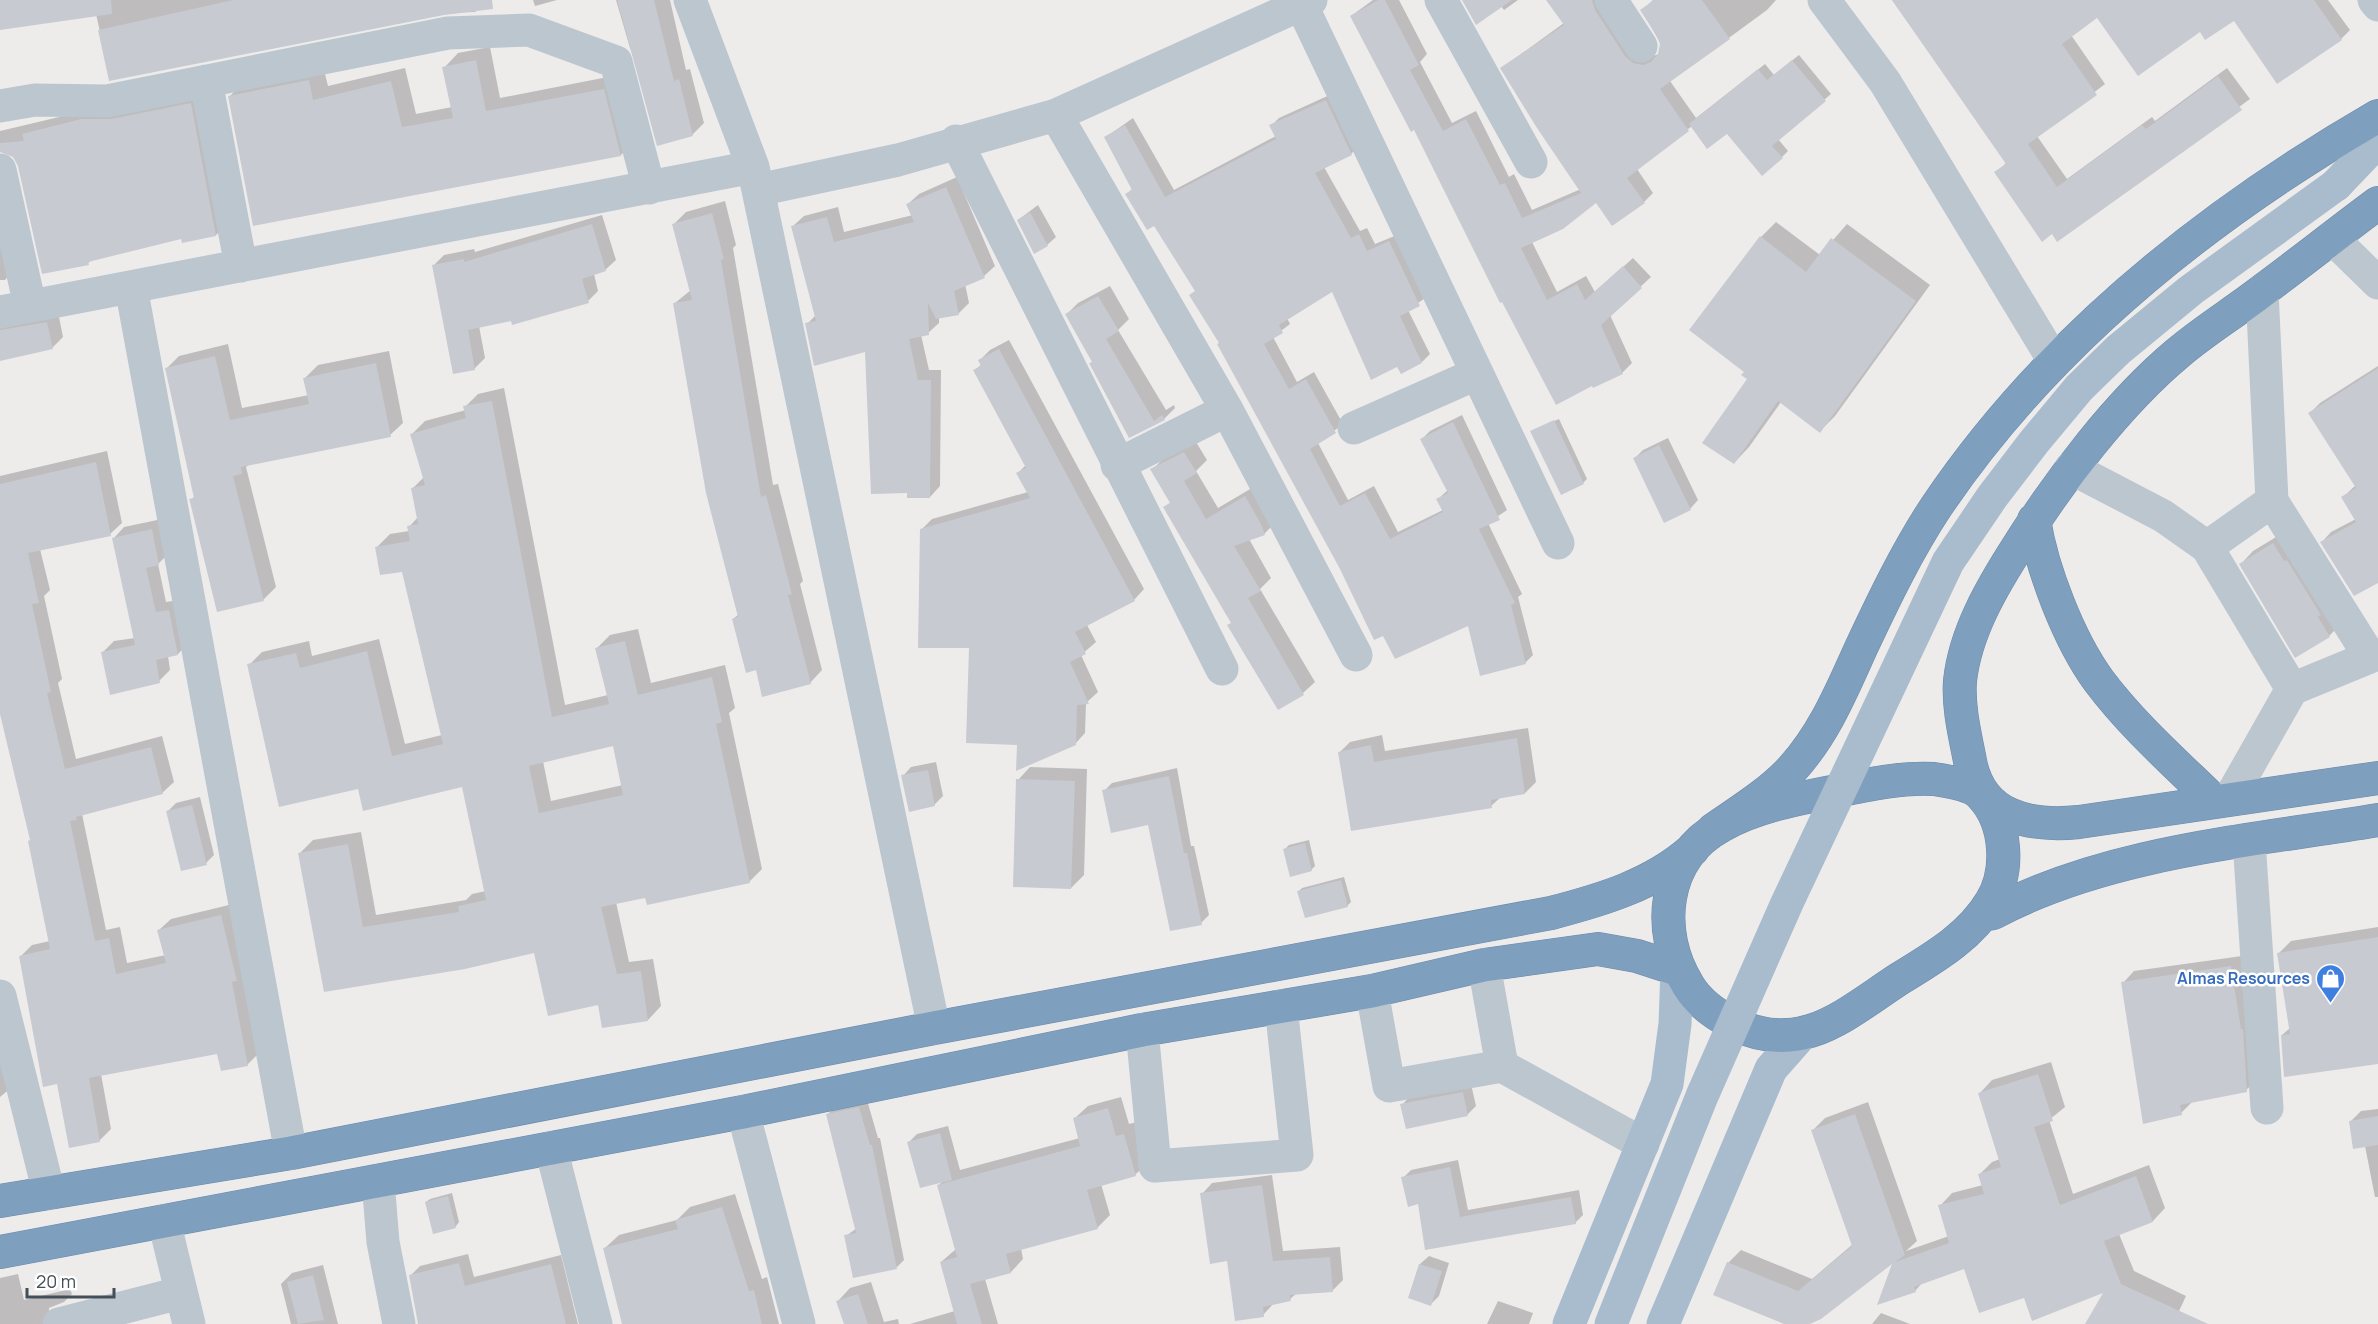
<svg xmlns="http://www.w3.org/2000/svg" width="2378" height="1324" font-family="Manrope,sans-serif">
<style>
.shadow{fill:#0003;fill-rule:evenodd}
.building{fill:#c7cad1;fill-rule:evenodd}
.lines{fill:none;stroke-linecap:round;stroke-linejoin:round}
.highway-casing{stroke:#6a8aaa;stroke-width:34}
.minor{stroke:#bbc6cf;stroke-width:33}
.major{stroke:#a8bccd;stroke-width:33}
.highway{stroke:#7f9fbe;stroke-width:33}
.major-bridge{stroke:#a8bccd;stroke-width:33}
.labels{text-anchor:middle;stroke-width:5;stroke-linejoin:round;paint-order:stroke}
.shop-label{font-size:16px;font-weight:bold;fill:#366cbe;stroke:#fff;text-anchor:end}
</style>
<rect width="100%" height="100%" fill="#eeebeb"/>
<path class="shadow" d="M0,0H486V1L475,12L444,13L111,80L96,14L0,29Z
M533,0H557L535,6Z
M616,0H670L686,70L690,69L704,123L692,135L630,48Z
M1373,0H1399L1427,54L1420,62L1452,123L1476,111L1509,177L1514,174L1532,210L1581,189L1502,68L1564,23L1548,0H1604L1653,56L1659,54L1661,44L1642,11L1653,0H1776L1767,10L1670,81L1696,118L1765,64L1774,75L1799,55L1831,94L1778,139L1788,151L1782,157L1728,132L1692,126L1637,169L1653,193L1644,202L1613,224L1596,201L1532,242L1557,292L1586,276L1595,292L1633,258L1651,277L1610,315L1632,363L1622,373L1594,386L1415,128L1351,16Z
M1464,0H1518L1504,10L1501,6Z
M1892,0H2328L2350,30L2341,39L2235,19L2200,30L2097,16L2071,35L2105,84L2037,136L2067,179L2152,117L2155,121L2227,68L2250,99L2058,239L1996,173L2007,162Z
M490,47L500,98L618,75L635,140L621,155L254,224L230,96L244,82L323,66L328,86L405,68L416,114L452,107L444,68L458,53Z
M202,93L227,224L216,235L182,238L92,260L88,263L15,156L0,150V131L93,109Z
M1334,93L1359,146L1351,154L1324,167L1360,231L1367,228L1375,244L1397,235L1428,296L1408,310L1430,354L1422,362L1333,290L1287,318L1290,324L1273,337L1297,382L1314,372L1343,424L1318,443L1348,500L1374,486L1398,532L1443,510L1438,499L1448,490L1422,439L1430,431L1462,415L1507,510L1488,523L1522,594L1518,597L1533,655L1525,663L1469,624L1383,634L1342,569L1221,343L1196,290L1154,224L1127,194L1133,188L1106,137L1133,118L1174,190L1276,136L1271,126L1279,118Z
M957,177L995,266L984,276L965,284L969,303L959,313L939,317V323L928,333L921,335L929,370H941L940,486L930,497L867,350L807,324L816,315L793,226L804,216L838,207L844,232L913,215L908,204L919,194Z
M0,196L16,268L5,280H0Z
M725,201L736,245L733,248L773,485L778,484L803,581L800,584L822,670L810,683L757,668L733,619L739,614L675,303L691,290L673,225L686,212Z
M1038,205L1056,237L1047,245L1018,220Z
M602,215L616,260L605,270L594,274L598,291L588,301L479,326L485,358L474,369L433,266L444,255L474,249L475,252Z
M1776,222L1820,255L1847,224L1930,285L1835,416L1820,431L1781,402L1749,447L1734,463L1749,378L1746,371L1761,237Z
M1110,286L1129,319L1118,330L1166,410L1174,405L1175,408L1164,419L1129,436L1094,361L1067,314L1078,303Z
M58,312L63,337L52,348L0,359V321Z
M1009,340L1144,589L1134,600L1087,625L1096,642L1081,655L1098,692L1086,703L1085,733L1075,744H1019L970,647L922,529L932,519L1028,492L1018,473L1026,465L975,370L982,364L980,360L990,350Z
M228,344L242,408L309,395L305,378L318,365L389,351L403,423L390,435L250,464L246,467L276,587L263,600L191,500L195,496L167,368L179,356Z
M2378,366V581L2322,542L2331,532L2356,519L2343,497L2356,485L2310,413L2320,403Z
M504,388L565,705L608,695L597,648L610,635L638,629L651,683L725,665L735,708L729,713L762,869L749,882L616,902L629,962L653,959L661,1006L648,1020L600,1003L535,952L325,990L300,853L313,840L361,832L376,915L466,900L472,894L486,891L463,785L359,788L249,665L262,652L309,641L312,656L379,639L405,744L442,735L403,570L377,547L390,534L409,531V527L418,517L412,489L424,477L412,434L425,421L466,410L465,407L478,394ZM614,744L623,785L551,801L543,761Z
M1559,419L1587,479L1583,483L1531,431Z
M1668,438L1698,500L1690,509L1635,458L1643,450Z
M1196,442L1207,460L1196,471L1218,508L1257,485L1276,522L1264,534L1249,539L1271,578L1260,589L1315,682L1303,693L1278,708L1232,622L1165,507L1171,502L1152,470L1164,458Z
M107,451L122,523L110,534L40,549L50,590L44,596L62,679L58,683L76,759L162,736L174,782L162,793L82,814L106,930L120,927L127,963L166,955L159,930L171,919L233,904L259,1053L247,1065L219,1052L101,1074L111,1129L99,1141L59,1082L21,956L32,945L50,941L32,839L0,707V476Z
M162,519L169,553L158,564L166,602L179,600L188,643L178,654L168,656L170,670L159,681L103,652L114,641L135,638L114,538L124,527Z
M2286,531L2342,623L2329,636L2241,564L2253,551Z
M1528,728L1536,782L1525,793L1501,797L1491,806L1339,753L1350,742L1382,735L1385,751Z
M936,762L943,796L934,805L903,776L911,767Z
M1030,767L1087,769L1084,875L1071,888L1018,780Z
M1177,768L1191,846H1194L1209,915L1201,923L1149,823L1104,791L1112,783Z
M200,797L214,855L206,863L167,812L176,803Z
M1309,840L1315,866L1311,870L1285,849L1289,845Z
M1344,877L1351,902L1347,906L1298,892L1302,888Z
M2378,927V1063L2282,1035L2290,1028L2278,954L2291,941Z
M2242,956L2258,1079L2246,1090L2192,1102L2181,1113L2123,983L2134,971Z
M0,1017L18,1082L0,1097Z
M2051,1062L2065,1107L2049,1120L2073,1194L2149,1165L2165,1208L2153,1221L2119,1234L2134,1271L2186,1296L2173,1324H2087L2107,1290L2024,1296L1965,1267L1923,1282L1915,1291L1880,1303L1895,1260L1806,1324H1787L1728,1263L1741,1250L1812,1279L1853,1244L1813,1130L1825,1118L1868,1102L1917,1241L1906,1251L1949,1236L1940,1206L1952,1193L1983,1185L1979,1175L1992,1162L2000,1159L1980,1093L1992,1080Z
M1471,1084L1476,1106L1468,1114L1402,1105L1410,1096Z
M1121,1097L1129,1124L1137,1122L1148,1162L1135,1175L1101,1184L1110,1215L1097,1228L1021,1248L1023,1259L1011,1272L985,1279L998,1324H910L955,1311L941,1262L956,1249L939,1185L943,1181L909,1142L917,1134L948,1126L960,1170L1080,1138L1075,1118L1088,1106Z
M867,1100L878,1138H880L904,1260L897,1267L846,1236L857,1228L827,1115L835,1107Z
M2378,1109V1197H2375L2365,1146L2350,1122L2361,1111Z
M1458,1160L1468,1210L1579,1190L1583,1215L1575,1223L1426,1248L1419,1203L1403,1178L1411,1170Z
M1272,1175L1283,1251L1340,1247L1343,1280L1333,1290L1297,1293L1290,1299L1274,1303L1263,1315L1228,1259L1202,1194L1212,1183Z
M452,1193L459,1222L456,1226L434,1232L426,1202L430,1199Z
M735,1194L762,1279L767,1277L779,1324H624L605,1248L619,1235L677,1220L690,1207Z
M468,1254L474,1277L561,1255L578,1324H420L410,1276L420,1266Z
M1429,1256L1449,1263L1439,1296L1431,1304L1420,1264Z
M323,1265L338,1324H291L281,1284L292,1273Z
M18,1274L24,1300L70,1289L72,1294L64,1302L49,1308L50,1324H0V1278Z
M871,1282L884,1322L898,1319L899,1324H845L838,1301L850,1288Z
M1498,1301L1533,1313L1529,1324H1487Z
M1881,1313L1910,1324H1872Z"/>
<path class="building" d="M0,0H111L112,14L0,30Z
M233,0H492L493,9L444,15L109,81L98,30Z
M617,0H654L674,81L679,79L693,136L657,146Z
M1378,0H1385L1419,65L1410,70L1443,131L1466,119L1500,185L1505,183L1522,218L1581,193L1537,128L1500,68L1564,25L1546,0H1592L1595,10L1625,56L1633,63L1643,65L1651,62L1658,54L1660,44L1657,36L1640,10L1654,0H1702L1730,39L1660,89L1689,131L1627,178L1645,203L1612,226L1596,203L1563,229L1521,248L1547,300L1577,284L1585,300L1623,266L1642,288L1601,325L1623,374L1593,388L1592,386L1556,405L1502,302L1500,303L1414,130L1411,132L1350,16Z
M1462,0H1512L1476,25Z
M1892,0H2314L2342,40L2277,84L2234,21L2205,40L2200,32L2138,76L2097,18L2062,44L2097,95L2028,144L2057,187L2142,125L2146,129L2218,76L2242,110L2057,242L2052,234L2042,242L1994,172L2006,164Z
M476,60L486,111L604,89L621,156L253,226L228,96L309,80L313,100L391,81L402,127L453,118L442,67Z
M1792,60L1826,101L1772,146L1783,158L1762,176L1727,134L1707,149L1689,124L1758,69L1767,80Z
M1326,100L1352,155L1315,173L1351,238L1359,234L1367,251L1389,241L1420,306L1400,316L1422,363L1401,374L1397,367L1371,380L1332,292L1279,325L1283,333L1264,344L1289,389L1306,379L1336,433L1310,449L1340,506L1365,493L1390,539L1443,512L1436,499L1448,493L1420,439L1453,422L1500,520L1479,529L1515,603L1511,605L1526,664L1480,676L1468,626L1395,659L1383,636L1374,640L1340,569L1217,344L1219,343L1189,295L1195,291L1154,226L1147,230L1125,194L1132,190L1104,137L1125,125L1165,197L1276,139L1269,125Z
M191,103L216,236L182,243L181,239L88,262L89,265L42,274L18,166L13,157L0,152V143L24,141L22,134L81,119H111Z
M946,187L985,278L954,291L959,315L936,319L928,303L929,335L909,339L918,380H931L930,498H907V493L871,494L865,352L814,366L805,323L816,321L791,226L827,217L834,242L914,222L906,204Z
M1030,212L1048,246L1034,254L1017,220Z
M712,213L724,259L721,260L761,497L766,495L792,594L788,595L811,684L762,697L756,670L746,673L732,619L738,617L706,493L673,303L692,300L672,224Z
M592,224L606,271L582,279L589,303L512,325L511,321L468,330L475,370L453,374L432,265L464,259V262Z
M1760,236L1806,272L1831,238L1916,301L1820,433L1778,401L1734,464L1702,443L1747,379L1741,375L1744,372L1689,330Z
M1098,296L1119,331L1106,339L1154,421L1162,415L1165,420L1129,438L1089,363L1092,362L1065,314Z
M47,322L53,349L0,361V330Z
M999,349L1135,601L1075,632L1086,654L1070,662L1089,704L1077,705L1076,745L1016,771L1017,745L966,743L969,648H918L920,529L1030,498L1016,473L1026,468L973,370L981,366L978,360Z
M215,356L230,420L309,404L303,378L376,363L391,437L241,467L242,474L233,476L264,601L217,612L190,502L189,499L194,498L165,368Z
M2378,368V583L2354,596L2320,542L2356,522L2341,497L2356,488L2308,413Z
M492,401L552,717L609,704L595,648L625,641L638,695L712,677L722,722L716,724L750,883L647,905L645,898L601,907L617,974L641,971L648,1021L602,1028L598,1005L548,1016L534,953L465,969L324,992L298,853L348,844L363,927L459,912L458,906L486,900L462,787L363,811L358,789L279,807L247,664L296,653L300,668L367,651L392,756L443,744L402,572L380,575L375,547L410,541L407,526L418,524L411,488L425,485L410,434L466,418L463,406ZM613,746L623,795L539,813L529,766Z
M1554,420L1584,484L1561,495L1530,431Z
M1659,445L1691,510L1664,523L1633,458Z
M1184,452L1197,473L1184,481L1206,519L1245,496L1261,524L1265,535L1234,546L1261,591L1248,598L1304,695L1278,710L1227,625L1231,623L1163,507L1170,503L1150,469Z
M96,462L111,536L28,553L39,603L32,604L51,692L47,693L65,769L151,747L163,794L76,817L77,820L70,821L95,941L109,938L116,974L166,963L157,930L221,915L237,981L232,982L248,1066L221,1071L217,1054L89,1078L100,1142L69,1148L57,1084L43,1087L19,956L50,949L28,841L30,840L0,714V484Z
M152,529L159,565L146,568L156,612L169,610L178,655L156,660L160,683L110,695L101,652L135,645L112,538Z
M2273,543L2284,561L2287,560L2321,615L2318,617L2330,637L2295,658L2239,564Z
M1517,738L1525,794L1491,800L1492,808L1351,831L1338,752L1371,745L1374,762Z
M928,770L935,806L909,812L901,775Z
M1169,776L1184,853H1187L1202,925L1170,931L1148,825L1111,833L1102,790Z
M1016,779L1075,781L1071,889L1013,887Z
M192,805L207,865L181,871L166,811Z
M1305,843L1312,871L1290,877L1283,849Z
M1341,880L1348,907L1305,918L1297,891Z
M2378,937V1064L2284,1077L2281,1035L2290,1034L2277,953Z
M2231,966L2241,1029H2243L2247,1092L2180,1105L2182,1115L2143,1124L2121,982Z
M2038,1074L2053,1121L2034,1127L2060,1205L2136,1176L2153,1222L2104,1241L2121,1284L2208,1324H2085L2103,1293L2032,1321L2024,1298L1979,1313L1964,1269L1914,1287L1916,1292L1877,1305L1892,1264L1821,1319L1810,1324H1784L1713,1295L1727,1262L1798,1291L1852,1246L1811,1130L1855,1114L1905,1255L1895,1262L1949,1243L1938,1205L1984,1194L1978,1174L2001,1167L1978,1093Z
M1463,1092L1468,1116L1406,1129L1400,1104Z
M859,1107L870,1145H872L897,1269L853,1278L844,1235L856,1233L826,1114Z
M1108,1108L1116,1136L1124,1134L1136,1176L1087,1190L1098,1229L1006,1254L1011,1273L970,1284L982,1324H957L940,1262L957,1257L937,1185L1080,1146L1073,1118Z
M2378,1116V1145L2353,1149L2349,1121Z
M940,1133L952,1180L920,1188L907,1142Z
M1450,1167L1460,1217L1571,1197L1576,1224L1425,1250L1418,1204L1408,1207L1401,1177Z
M1262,1185L1273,1261L1330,1257L1333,1292L1290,1295L1291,1301L1263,1307L1264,1317L1235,1321L1227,1261L1210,1264L1200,1193Z
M448,1196L456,1228L433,1234L425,1202Z
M722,1207L749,1291L754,1290L762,1324H622L603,1248L678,1229L675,1220Z
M459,1263L465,1286L551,1264L566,1324H418L409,1275Z
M1419,1264L1442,1271L1431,1306L1408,1298Z
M313,1275L324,1320L298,1324L287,1282Z
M858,1294L868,1324H844L836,1301Z"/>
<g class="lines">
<defs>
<path id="highway" d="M2378,203C2339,232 2301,262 2262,291C2235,312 2205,330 2178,353C2118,403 2059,481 2017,548C1992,587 1965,633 1960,681C1958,707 1965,735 1970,761C1980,817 2029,827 2079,822L2378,778
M2034,520C2042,570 2069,640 2099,681C2132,725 2174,762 2213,800
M1934,779C1948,781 1973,785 1982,796C2007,823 2010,871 1991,902C1970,937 1933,958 1899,979C1844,1015 1802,1056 1734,1024C1716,1015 1698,1002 1688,985C1655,932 1662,858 1721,826C1754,807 1796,799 1832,792C1865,785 1901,777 1934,779Z
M1713,830C1740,811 1770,793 1792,769C1824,734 1842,690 1861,648C1884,599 1907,551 1936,507C2047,342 2207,215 2378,116
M1982,915L1993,913C2107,852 2251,841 2378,820
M0,1201L291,1153L934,1028L1551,913C1601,900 1653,885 1693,849
M0,1252L743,1112L1142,1030L1372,991L1484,965L1598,949L1637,956L1677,969"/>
</defs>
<use href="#highway" class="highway-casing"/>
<path class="minor" d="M690,0L753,167L758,190L934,1028
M1441,0L1531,162
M1611,0L1641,46
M1824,0L1885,82L2054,361
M2374,0L2378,5
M1302,6L1558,543
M206,81L241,266
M0,106L35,100L107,101L448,33L529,30L616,62L649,188
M1056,115L1227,410L1356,655
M956,141L1222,669
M0,170L30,306
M758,190L898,160L1056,115L1311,0
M2332,238L2378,283
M131,287L291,1153
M2262,291L2272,501
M0,312L753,167
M1354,428L1476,374
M1117,465L1227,410
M2071,468L2163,516L2207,547L2292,689L2370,657L2272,501L2207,547
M2230,798L2292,689
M2249,841L2267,1108
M1484,965L1502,1066
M1372,991L1389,1086L1502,1066L1643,1144
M0,996L49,1193
M1142,1030L1155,1166L1297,1155L1281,1006
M743,1112L799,1324
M551,1148L596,1324
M378,1181L383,1242L399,1324
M164,1221L189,1324
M59,1324L180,1293"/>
<path class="major" d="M2336,185L2378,141
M1569,1324L1667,1084L1675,1024L1677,969
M1663,1324L1771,1069L1801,1035"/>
<use href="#highway" class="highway"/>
<path class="major-bridge" d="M1611,1324L1702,1096L1787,903L1948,562L1992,497L2034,442L2079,388L2118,350L2191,290L2336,185"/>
</g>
<defs>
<symbol id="shop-pin" viewBox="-11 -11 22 30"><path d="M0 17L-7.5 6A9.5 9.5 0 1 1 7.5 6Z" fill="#3f7fe0" stroke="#fff"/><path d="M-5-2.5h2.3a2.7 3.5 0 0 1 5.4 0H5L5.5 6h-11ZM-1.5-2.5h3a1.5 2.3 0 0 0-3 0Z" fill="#fff"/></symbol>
</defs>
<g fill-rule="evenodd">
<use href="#shop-pin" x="2314" y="962" width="33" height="45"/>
</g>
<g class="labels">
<g class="shop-label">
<text x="2310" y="984">Almas Resources</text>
</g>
</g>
<path d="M27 1288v9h87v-9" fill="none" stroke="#434f59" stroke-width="3"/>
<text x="36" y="1288" font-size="18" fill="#434f59" stroke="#ffffff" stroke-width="4.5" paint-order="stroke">20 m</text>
</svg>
